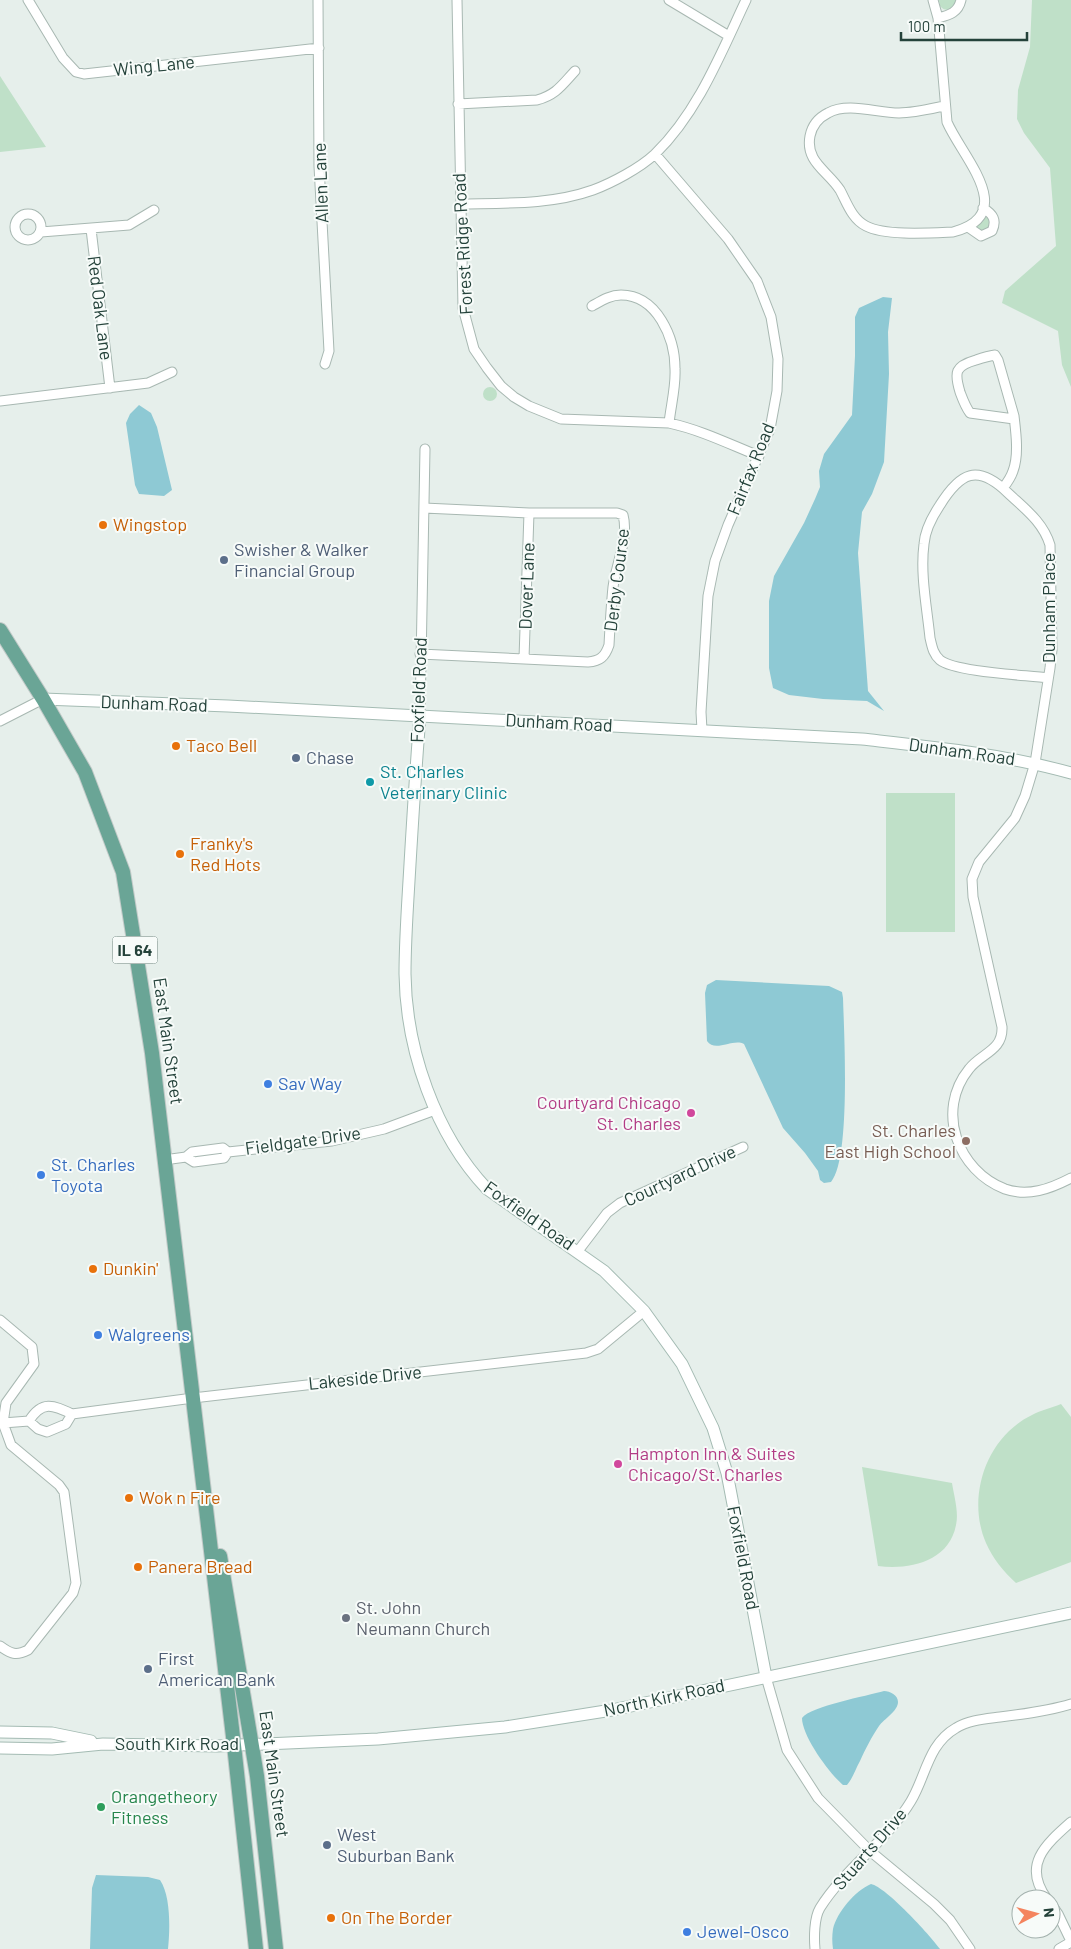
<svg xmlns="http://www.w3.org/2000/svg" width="1071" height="1949" font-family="Barlow,sans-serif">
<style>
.green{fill:#bfe0c8}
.water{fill:#8ec9d4}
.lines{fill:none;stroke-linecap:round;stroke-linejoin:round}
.street-casing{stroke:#a8b8b2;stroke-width:11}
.secondary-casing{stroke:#a4bbb3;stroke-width:13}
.primary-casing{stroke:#c2cac8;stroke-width:16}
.street{stroke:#fff;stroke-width:9}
.secondary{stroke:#fff;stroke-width:11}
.primary{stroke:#6aa596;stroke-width:14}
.food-dot{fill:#e8710a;stroke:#f7fbf9;stroke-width:2}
.service-dot{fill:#5c6f8a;stroke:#f7fbf9;stroke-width:2}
.culture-dot{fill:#0f9aa8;stroke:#f7fbf9;stroke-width:2}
.shop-dot{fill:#3f7fe0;stroke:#f7fbf9;stroke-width:2}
.hotel-dot{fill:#d1479c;stroke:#f7fbf9;stroke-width:2}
.education-dot{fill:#8d6e63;stroke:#f7fbf9;stroke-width:2}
.worship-dot{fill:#6b7280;stroke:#f7fbf9;stroke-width:2}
.leisure-dot{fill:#2e9e5b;stroke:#f7fbf9;stroke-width:2}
.labels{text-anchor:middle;stroke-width:4;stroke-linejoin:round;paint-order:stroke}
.shield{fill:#f7fbf9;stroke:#637a73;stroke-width:1}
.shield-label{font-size:16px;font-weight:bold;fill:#24423a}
.street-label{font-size:18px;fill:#24423a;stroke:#f7fbf9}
.food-label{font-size:18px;fill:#c56008;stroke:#f7fbf9;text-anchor:start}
.service-label{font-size:18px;fill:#4e5e75;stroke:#f7fbf9;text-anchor:start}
.culture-label{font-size:18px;fill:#0d838f;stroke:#f7fbf9;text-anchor:start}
.shop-label{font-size:18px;fill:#366cbe;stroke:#f7fbf9;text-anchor:start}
.hotel-label{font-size:18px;fill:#b23c85;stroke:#f7fbf9;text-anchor:end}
.education-label{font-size:18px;fill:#785e54;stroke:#f7fbf9;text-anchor:end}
.worship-label{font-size:18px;fill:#5b616d;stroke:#f7fbf9;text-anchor:start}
.leisure-label{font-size:18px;fill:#27864d;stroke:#f7fbf9;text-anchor:start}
</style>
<rect width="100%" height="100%" fill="#e6efeb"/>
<path class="green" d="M939,0H957C954,8 947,14 940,6Z
M1032,0H1071V387L1062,365L1058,331L1002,303L1005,291L1056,246L1050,168L1024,133L1017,119L1018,90L1030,47Z
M0,76L46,147L0,152Z
M984,217L989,218L990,221L988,229L979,231L975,227Z
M483 394a7 7 0 1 1 14 0a7 7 0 1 1-14 0Z
M886,793H955V932H886Z
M1061,1404L1071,1417V1562L1016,1583C1003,1571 993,1559 986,1543C966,1497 986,1437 1032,1415C1041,1410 1051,1408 1061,1404Z
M862,1467L952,1483C954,1496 959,1512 956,1525C949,1562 909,1570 878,1566Z"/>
<path class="water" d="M883,297L892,298L888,332L889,374L884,462L872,494L862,512L858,553L868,691L884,711L867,701L823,699L789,695L773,688L769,668V601L774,576L804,523L815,499L820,487L819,471L824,454L852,415L855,356V317L859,308Z
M139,405L151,413L157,427L172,490L164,496L139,494L135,485L126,423L130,414Z
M716,980L829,986L842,992L843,998C844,1032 851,1159 831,1182L824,1183L820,1180L818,1171L805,1153L783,1128L744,1044C733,1038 715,1053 707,1041L705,993L707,985Z
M884,1691C890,1691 898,1695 898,1702C898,1711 884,1719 879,1726C872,1736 865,1750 860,1761C855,1770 853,1778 847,1785H843C829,1773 802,1736 802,1718C811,1706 867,1696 884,1691Z
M96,1875L148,1877L160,1880C171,1896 170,1930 168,1949H90L92,1888Z
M871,1884C886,1887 930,1935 940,1949H833C832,1942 832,1936 833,1929C837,1912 855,1891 871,1884Z"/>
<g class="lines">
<defs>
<path id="street" d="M28,0L63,58L76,72L84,74L319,48
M318,0L319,166L329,351L325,364
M457,0L463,308L474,349L487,368L501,386L514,397L529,406L561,419L669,423C701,430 729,444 759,456
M669,0L729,36
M933,0L938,18L947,122C962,157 1020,214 953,232C930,233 885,236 866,226C852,219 847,203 840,190C828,171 805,162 810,136C812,126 818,118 828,113C848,102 877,113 899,113C914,113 930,109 944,106
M938,18C949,15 958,13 961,0
M458,104L537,100C556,95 562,85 575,71
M655,154L728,239L757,281L771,317L778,359L777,391L770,429L728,525L715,561L708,596L701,712L702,730
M460,204C504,203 551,205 593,190C612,183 640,168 655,154C698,112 721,53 746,0
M15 227a13 13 0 1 1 26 0a13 13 0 1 1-26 0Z
M968,227L981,236L992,231C997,220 993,214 983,208
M91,229L110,388
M41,232L129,225L154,210
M592,306C601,301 610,295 621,295C657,295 675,338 675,369C676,386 671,405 669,423
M0,401L148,383L172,372
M1003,488C1007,483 1011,477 1013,471C1019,455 1016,433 1014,416L998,360L995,355C988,356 982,358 976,360C955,366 954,372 960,392C963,400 965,406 970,413L1014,419
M420,654L588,662C600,661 605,657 609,645C610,626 611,607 613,587C616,565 629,537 623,515L617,513H529L424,508
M524,658L529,513
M1048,678C1025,675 955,672 940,660C933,654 932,646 930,638C927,608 920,574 924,544C925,530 932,517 940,505C960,473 977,463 1008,493C1025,509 1043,522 1050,545L1052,650L1050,668L1035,763L1025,796L1015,818L979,862L972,879L973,897L1002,1027C1003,1051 981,1053 969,1069C935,1111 958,1171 1005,1189C1028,1197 1050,1189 1071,1178
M420,716L425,449
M0,721L43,699
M186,1157L194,1162L224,1158L228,1152
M164,1160L186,1157L192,1152L223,1148L228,1152L332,1141L384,1129L435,1110
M578,1251L607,1213L620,1203L743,1147
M0,1320L32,1347L34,1364L6,1403L3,1423L11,1445L59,1485L64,1492L76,1583L73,1593L28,1650C16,1656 11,1654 0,1646
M29,1421C42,1400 53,1405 72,1414L193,1398L586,1353L598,1349L644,1311
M3,1423L29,1421L38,1429L47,1432L66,1424L72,1414
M766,1677L787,1750L818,1798L870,1851L934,1904L950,1920L970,1949
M1047,1899C1022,1865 1045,1845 1071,1822
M1051,1904L1058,1914L1071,1941
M815,1949C814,1938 814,1918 820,1908C845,1868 887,1841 911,1801C926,1776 928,1744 956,1728C969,1720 985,1719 1000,1717C1024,1714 1048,1711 1071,1704
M1059,1949L1071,1942"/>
<path id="secondary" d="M43,699L228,706L862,739C932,747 1003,754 1071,773
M420,716C416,765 413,814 410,864C408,900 405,937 405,974C406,1049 435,1134 487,1189L604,1271L644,1311L682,1364L713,1428L727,1473L766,1677
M0,1732L52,1733L91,1741
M0,1748L52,1749L103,1744L217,1746L378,1739L505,1727L612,1710L1071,1613"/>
<path id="primary" d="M0,630L43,699L85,772L123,872L152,1053L234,1745L256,1949
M220,1556L257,1776L276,1949"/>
</defs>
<use href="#street" class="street-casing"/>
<use href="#secondary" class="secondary-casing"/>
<use href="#primary" class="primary-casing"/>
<use href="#street" class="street"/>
<use href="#secondary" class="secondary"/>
<use href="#primary" class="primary"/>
</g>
<g class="food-dot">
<circle cx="103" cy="525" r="5"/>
<circle cx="176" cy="746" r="5"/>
<circle cx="180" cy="854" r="5"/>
<circle cx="93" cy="1269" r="5"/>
<circle cx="129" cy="1498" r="5"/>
<circle cx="138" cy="1567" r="5"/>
<circle cx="331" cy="1918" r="5"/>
</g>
<g class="service-dot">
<circle cx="224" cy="560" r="5"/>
<circle cx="296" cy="758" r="5"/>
<circle cx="148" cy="1669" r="5"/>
<circle cx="327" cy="1845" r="5"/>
</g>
<circle class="culture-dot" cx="370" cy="782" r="5"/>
<g class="shop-dot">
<circle cx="268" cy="1084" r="5"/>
<circle cx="41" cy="1175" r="5"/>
<circle cx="98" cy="1335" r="5"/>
<circle cx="687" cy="1932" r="5"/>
</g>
<g class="hotel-dot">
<circle cx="691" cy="1113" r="5"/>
<circle cx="618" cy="1464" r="5"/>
</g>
<circle class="education-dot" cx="966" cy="1141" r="5"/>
<circle class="worship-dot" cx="346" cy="1618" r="5"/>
<circle class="leisure-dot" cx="101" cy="1807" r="5"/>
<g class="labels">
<rect class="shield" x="112.5" y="936.5" width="45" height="27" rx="4"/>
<g class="shield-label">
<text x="135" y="956">IL 64</text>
</g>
<g class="street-label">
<text transform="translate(154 66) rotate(-6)" y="6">Wing Lane</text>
<text transform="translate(321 183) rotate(-92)" y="6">Allen Lane</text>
<text transform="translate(463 244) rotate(-93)" y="6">Forest Ridge Road</text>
<text transform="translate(100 308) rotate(83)" y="6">Red Oak Lane</text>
<text transform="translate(751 469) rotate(-68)" y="6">Fairfax Road</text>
<text transform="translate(617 580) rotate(-83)" y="6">Derby Course</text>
<text transform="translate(527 586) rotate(-88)" y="6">Dover Lane</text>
<text transform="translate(1049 608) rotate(-90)" y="6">Dunham Place</text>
<text transform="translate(419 690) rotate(-88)" y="6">Foxfield Road</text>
<text transform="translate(154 704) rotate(2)" y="6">Dunham Road</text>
<text transform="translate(559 723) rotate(3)" y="6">Dunham Road</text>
<text transform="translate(962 752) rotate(8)" y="6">Dunham Road</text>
<text transform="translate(168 1041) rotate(82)" y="6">East Main Street</text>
<text transform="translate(303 1141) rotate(-8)" y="6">Fieldgate Drive</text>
<text transform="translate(680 1176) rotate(-25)" y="6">Courtyard Drive</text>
<text transform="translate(529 1216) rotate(35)" y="6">Foxfield Road</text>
<text transform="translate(365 1378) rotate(-6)" y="6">Lakeside Drive</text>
<text transform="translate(743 1558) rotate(79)" y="6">Foxfield Road</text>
<text transform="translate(664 1698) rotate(-12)" y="6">North Kirk Road</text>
<text x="177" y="1750">South Kirk Road</text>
<text transform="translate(274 1774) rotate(82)" y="6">East Main Street</text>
<text transform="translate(870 1849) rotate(-49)" y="6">Stuarts Drive</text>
</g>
<g class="food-label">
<text x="113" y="531">Wingstop</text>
<text x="186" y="752">Taco Bell</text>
<text x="190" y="850">Franky's<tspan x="190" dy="21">Red Hots</tspan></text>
<text x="103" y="1275">Dunkin'</text>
<text x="139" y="1504">Wok n Fire</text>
<text x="148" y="1573">Panera Bread</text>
<text x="341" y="1924">On The Border</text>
</g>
<g class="service-label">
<text x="234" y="556">Swisher &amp; Walker<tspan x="234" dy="21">Financial Group</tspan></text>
<text x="306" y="764">Chase</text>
<text x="158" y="1665">First<tspan x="158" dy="21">American Bank</tspan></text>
<text x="337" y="1841">West<tspan x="337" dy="21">Suburban Bank</tspan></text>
</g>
<g class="culture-label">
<text x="380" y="778">St. Charles<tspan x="380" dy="21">Veterinary Clinic</tspan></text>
</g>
<g class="shop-label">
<text x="278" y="1090">Sav Way</text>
<text x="51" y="1171">St. Charles<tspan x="51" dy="21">Toyota</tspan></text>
<text x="108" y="1341">Walgreens</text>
<text x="697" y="1938">Jewel-Osco</text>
</g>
<g class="hotel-label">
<text x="681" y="1109">Courtyard Chicago<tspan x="681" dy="21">St. Charles</tspan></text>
<text x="628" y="1460" text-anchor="start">Hampton Inn &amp; Suites<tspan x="628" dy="21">Chicago/St. Charles</tspan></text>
</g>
<g class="education-label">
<text x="956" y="1137">St. Charles<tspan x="956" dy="21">East High School</tspan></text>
</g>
<g class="worship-label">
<text x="356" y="1614">St. John<tspan x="356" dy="21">Neumann Church</tspan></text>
</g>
<g class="leisure-label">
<text x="111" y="1803">Orangetheory<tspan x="111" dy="21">Fitness</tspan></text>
</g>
</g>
<g transform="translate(1036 1914) rotate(84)"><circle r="24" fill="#f7fbf9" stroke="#a3b1ad"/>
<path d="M0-4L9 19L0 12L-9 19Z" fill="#f4845f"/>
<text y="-8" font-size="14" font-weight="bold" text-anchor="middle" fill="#24423a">N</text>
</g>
<path d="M901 32v8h126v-8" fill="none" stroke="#24423a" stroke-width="2.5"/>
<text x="908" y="32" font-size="15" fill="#24423a" stroke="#f7fbf9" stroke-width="4" paint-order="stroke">100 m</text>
</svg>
